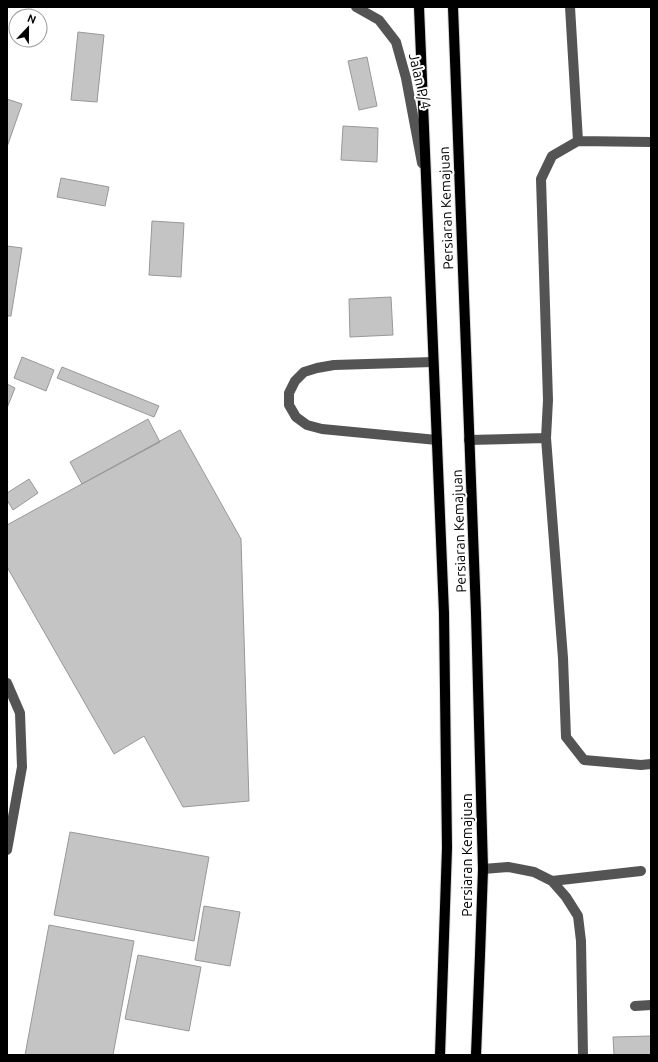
<svg xmlns="http://www.w3.org/2000/svg" width="658" height="1062" font-family="Ubuntu,sans-serif">
<style>
.building{fill:#c4c4c4;stroke:#989898}
.lines{fill:none;stroke-linecap:round;stroke-linejoin:round}
.major-casing{stroke:#dbdbdb;stroke-width:12}
.minor{stroke:#545454;stroke-width:10}
.major{stroke:#000;stroke-width:10}
.labels{text-anchor:middle;stroke-width:4;stroke-linejoin:round;paint-order:stroke}
.street-label{font-size:14px;fill:#000;stroke:#fff}
</style>
<rect width="100%" height="100%" fill="#fff"/>
<path class="building" d="M78,32L104,35L97,102L71,100Z
M367,57L377,106L359,110L348,61Z
M7,99L22,104L7,147Z
M343,126L378,128L377,162L341,160Z
M61,178L109,187L105,206L57,197Z
M152,221L184,223L181,277L149,275Z
M7,246L22,248L11,316H7Z
M391,297L393,335L350,337L349,299Z
M22,357L54,370L46,391L14,378Z
M62,367L159,406L154,417L57,378Z
M7,384L15,388L7,408Z
M148,419L160,442L82,484L70,462Z
M180,430L241,539L249,801L183,807L144,736L114,754L7,567V525Z
M29,479L38,493L13,510L7,500V493Z
M70,832L209,857L194,941L54,915Z
M204,906L240,912L230,966L195,960Z
M49,925L134,941L113,1055H25Z
M138,955L201,967L189,1031L125,1019Z
M651,1036V1055H614L613,1037Z"/>
<g class="lines">
<defs>
<path id="major" d="M419,7L444,613L447,848L440,1055
M453,7L476,613L483,869L480,955L476,1055"/>
</defs>
<use href="#major" class="major-casing"/>
<path class="minor" d="M356,7L379,20L396,42L406,78L422,163
M570,7L578,141
M651,142L578,141L552,156L541,179L548,400L546,438L563,658L566,737L584,760L641,765L651,764
M433,362L334,365L317,368L304,372L295,381L289,393V405L296,417L307,425L322,429L437,440
M469,440L546,438
M7,683L20,713L22,767L7,850
M483,869L508,867L534,872L552,881L566,897L578,916L581,941L583,1055
M552,881L641,871
M635,1006L651,1005"/>
<use href="#major" class="major"/>
</g>
<g class="labels">
<g class="street-label">
<text transform="translate(420 81) rotate(77)" y="5">Jalan P/4</text>
<text transform="translate(446 208) rotate(-92)" y="5">Persiaran Kemajuan</text>
<text transform="translate(459 531) rotate(-92)" y="5">Persiaran Kemajuan</text>
<text transform="translate(467 855) rotate(-90)" y="5">Persiaran Kemajuan</text>
</g>
</g>
<rect width="658" height="1062" fill="none" stroke="#000000" stroke-width="16"/>
<g transform="translate(28 28) rotate(22)"><circle r="19" fill="#ffffff" stroke="#999999"/>
<path d="M0-3L7 15L0 10L-7 15Z" fill="#000000"/>
<text y="-6" font-size="11" font-weight="bold" text-anchor="middle" fill="#000000">N</text>
</g>
</svg>
